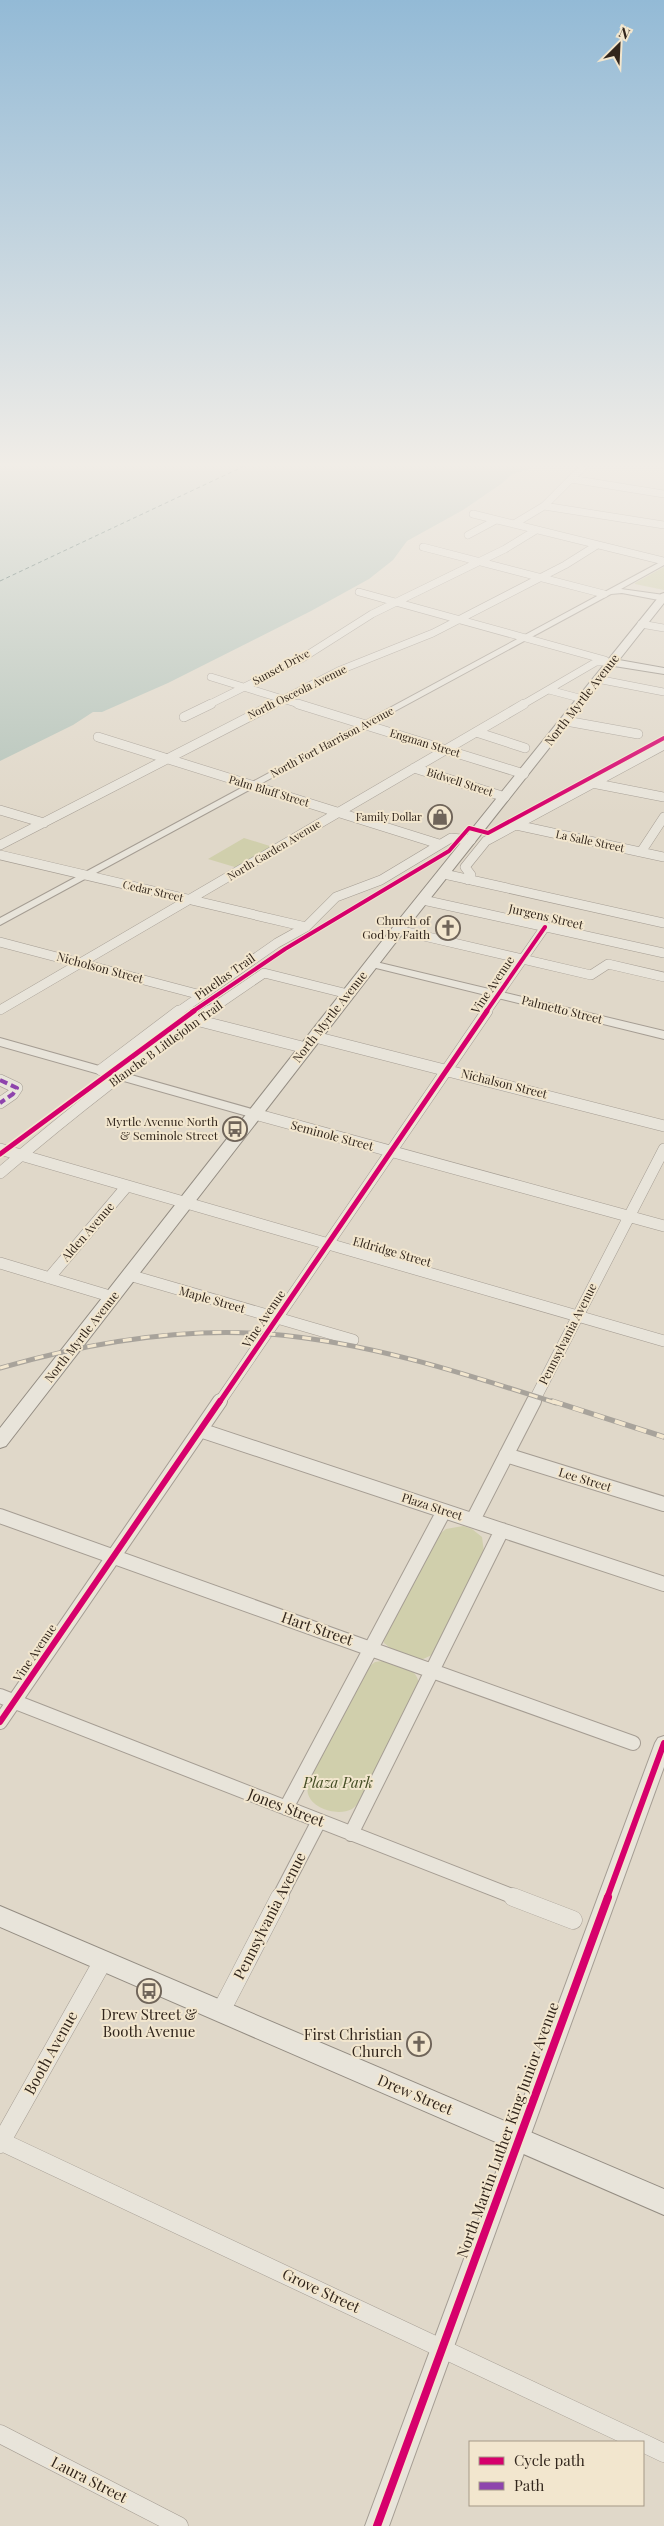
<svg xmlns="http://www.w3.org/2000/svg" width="664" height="2526" font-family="'Playfair Display',serif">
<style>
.green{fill:#d0cfac}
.water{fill:#b5c4ba}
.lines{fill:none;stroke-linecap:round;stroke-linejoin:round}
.ferry{stroke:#2c514d;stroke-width:1;stroke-dasharray:4 3;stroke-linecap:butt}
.minor-far4-casing{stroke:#a59d93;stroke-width:8}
.minor-far3-casing{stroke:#a59d93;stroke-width:10}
.minor-far2-casing{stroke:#a59d93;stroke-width:12}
.minor-far1-casing{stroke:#a59d93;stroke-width:16}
.minor-casing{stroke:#a59d93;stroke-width:19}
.tertiary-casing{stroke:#a59d93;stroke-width:2}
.secondary-casing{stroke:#948d83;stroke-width:2}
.minor-far4{stroke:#e8e4da;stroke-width:7}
.minor-far3{stroke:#e8e4da;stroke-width:9}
.minor-far2{stroke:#e8e4da;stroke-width:11}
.minor-far1{stroke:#e8e4da;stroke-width:14}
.minor{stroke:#e8e4da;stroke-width:18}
.tertiary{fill:#e8e4da;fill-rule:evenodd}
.secondary{fill:#e8e4da;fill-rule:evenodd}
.rail-far1-casing{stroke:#a8a39b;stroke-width:5}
.rail-casing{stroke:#a8a39b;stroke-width:5.5}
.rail-far1{stroke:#f2e6ce;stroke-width:3;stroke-dasharray:9;stroke-linecap:butt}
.rail{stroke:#f2e6ce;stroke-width:4;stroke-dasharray:11;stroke-linecap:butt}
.quiet{stroke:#8e44ad;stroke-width:4;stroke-dasharray:8 4;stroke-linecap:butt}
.cycleway-far3-casing{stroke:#f2e6ce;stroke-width:6}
.cycleway-far2-casing{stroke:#f2e6ce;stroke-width:8}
.cycleway-far1-casing{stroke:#f2e6ce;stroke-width:9}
.cycleway-casing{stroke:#f2e6ce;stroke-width:11}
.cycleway-far3{stroke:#d6006c;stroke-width:4}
.cycleway-far2{stroke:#d6006c;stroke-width:5}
.cycleway-far1{stroke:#d6006c;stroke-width:6}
.cycleway{stroke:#d6006c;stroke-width:8}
.labels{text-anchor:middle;stroke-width:4;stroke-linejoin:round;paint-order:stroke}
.far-street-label{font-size:11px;fill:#32261c;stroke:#f2e6ce}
.far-poi-label{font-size:11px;fill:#32261c;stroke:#f2e6ce;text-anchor:end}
.street-label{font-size:12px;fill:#32261c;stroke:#f2e6ce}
.poi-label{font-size:12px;fill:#32261c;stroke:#f2e6ce;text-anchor:end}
.near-street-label{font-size:15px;fill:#32261c;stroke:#f2e6ce}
.near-park-label{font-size:15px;font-style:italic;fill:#444d24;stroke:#f2e6ce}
.near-poi-label{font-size:15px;fill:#32261c;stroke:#f2e6ce}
</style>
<rect width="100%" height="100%" fill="#e0d8c9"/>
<path class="green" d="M664,567V590L635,584V583Z
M244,838L273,847L238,868L208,859Z
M463,1526L472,1529L482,1537L484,1552L434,1654L421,1660L394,1651L384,1643L383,1638L437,1536L446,1529Z
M382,1661C397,1662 416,1667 419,1683L361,1801C358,1803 355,1807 352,1809C339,1816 313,1810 308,1794C306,1787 310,1779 312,1772L366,1669L375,1662Z"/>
<path class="water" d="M0,462H536L527,470L512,474L501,484L463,510L407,541L393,560L369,579L311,611L168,683L102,712H93L73,725L0,761Z"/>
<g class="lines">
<path class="ferry" d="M0,581L253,462"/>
<defs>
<path id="minor-far4" d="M651,462L664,464
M571,479L664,494
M544,506L664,525
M473,514L664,561
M514,524L544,506L588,462
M468,535L496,520
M423,547L604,594
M359,592L605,660
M641,624L664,628
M211,677L302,705
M597,679L664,692
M549,690L583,699
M208,705L301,659L372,614L505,549L536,530
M272,705L338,671L433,633L565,565L597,545
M522,705L596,662H612"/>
<path id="minor-far3" d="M298,704L524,774
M184,717L211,704
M566,721L638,734
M476,732L525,748
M98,737L439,844
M414,768L505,797
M592,783L664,797
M0,810L44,823
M516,825L664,857
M0,845L274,704
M641,852L664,817
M0,855L306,927
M444,874L664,923
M468,880L471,875L465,867L486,841L664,745
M423,900L664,953
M398,930L591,975L608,964L664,977
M0,942L201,995
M0,1010L524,704
M178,1012L277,943L306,927L336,897L381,880L451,838L471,840
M207,1012L264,973L348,994
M486,1012L545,927"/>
<path id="minor-far2" d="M196,1020L306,1048
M315,1037L664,1126
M101,1070L179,1011
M0,1080L17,1088L13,1094L0,1103
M255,1114L664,1226
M0,1149L664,1341
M0,1173C67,1116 136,1061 209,1011
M0,1263L113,1297
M129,1275L353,1340
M49,1278L127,1186
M219,1403L487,1011
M533,1403L664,1149"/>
<path id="minor-far1" d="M200,1430L664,1584
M506,1455L664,1504
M0,1516L633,1743
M473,1520L534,1401
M0,1696L517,1898
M0,1722L220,1401
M286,1808L444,1511
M351,1834L502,1530
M279,1898L319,1821"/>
<path id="minor" d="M513,1897L573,1920
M221,2011L280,1897
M0,2141L641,2442
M0,2144L103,1961
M0,2434L179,2526
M643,2443L664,2453"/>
<path id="tertiary" d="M664,560V565L621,589L664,595V601L622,593L611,594L0,925V918Z
M372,961L664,1031V1039L368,966L366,964Z
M0,1038L259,1111L261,1114L255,1118L251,1117L0,1046Z
M664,1736V1767L389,2526H365L655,1743L658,1738Z"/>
<path id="secondary" d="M664,593V603L619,660L664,668V674L614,666L403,933L6,1446L0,1448V1428L393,927L661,594Z
M0,1906L664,2189V2215L0,1927Z"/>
</defs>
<use href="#minor-far4" class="minor-far4-casing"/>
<use href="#minor-far3" class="minor-far3-casing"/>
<use href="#minor-far2" class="minor-far2-casing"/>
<use href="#minor-far1" class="minor-far1-casing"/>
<use href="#minor" class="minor-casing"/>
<use href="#tertiary" class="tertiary-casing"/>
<use href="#secondary" class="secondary-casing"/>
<use href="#minor-far4" class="minor-far4"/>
<use href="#minor-far3" class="minor-far3"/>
<use href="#minor-far2" class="minor-far2"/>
<use href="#minor-far1" class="minor-far1"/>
<use href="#minor" class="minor"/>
<use href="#tertiary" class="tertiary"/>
<use href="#secondary" class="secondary"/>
<defs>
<path id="rail-far1" d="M0,1368C87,1343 178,1327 269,1334C367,1342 463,1373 556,1403"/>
<path id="rail" d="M552,1401L664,1437"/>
</defs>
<use href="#rail-far1" class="rail-far1-casing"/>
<use href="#rail" class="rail-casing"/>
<use href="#rail-far1" class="rail-far1"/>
<use href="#rail" class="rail"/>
<path class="quiet" d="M0,1080L17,1088L13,1094L0,1103"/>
<defs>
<path id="cycleway-far3" d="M192,1012L285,949L449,851L469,828L488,833L664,738
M486,1012L545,927"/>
<path id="cycleway-far2" d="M0,1154L194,1011
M219,1403L487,1011"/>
<path id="cycleway-far1" d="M0,1722L220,1401
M607,1898L664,1743"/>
<path id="cycleway" d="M377,2526L608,1897"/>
</defs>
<use href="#cycleway-far3" class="cycleway-far3-casing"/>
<use href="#cycleway-far2" class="cycleway-far2-casing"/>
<use href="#cycleway-far1" class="cycleway-far1-casing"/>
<use href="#cycleway" class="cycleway-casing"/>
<use href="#cycleway-far3" class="cycleway-far3"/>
<use href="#cycleway-far2" class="cycleway-far2"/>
<use href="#cycleway-far1" class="cycleway-far1"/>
<use href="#cycleway" class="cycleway"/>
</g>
<linearGradient id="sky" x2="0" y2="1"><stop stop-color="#93bad6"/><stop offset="0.57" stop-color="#f1ede7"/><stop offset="1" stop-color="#f1ede7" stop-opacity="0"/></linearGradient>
<rect width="664" height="816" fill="url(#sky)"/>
<defs>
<symbol id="shop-ring" viewBox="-11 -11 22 22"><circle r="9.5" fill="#f2e6ce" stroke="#6f6459" stroke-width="1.5"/><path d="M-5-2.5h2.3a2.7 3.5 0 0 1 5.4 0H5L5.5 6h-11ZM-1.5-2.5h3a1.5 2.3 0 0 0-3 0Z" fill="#6f6459"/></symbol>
<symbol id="church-ring" viewBox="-11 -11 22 22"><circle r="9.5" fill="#f2e6ce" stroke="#6f6459" stroke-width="1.5"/><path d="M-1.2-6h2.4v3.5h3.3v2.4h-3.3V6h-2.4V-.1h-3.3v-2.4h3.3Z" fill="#6f6459"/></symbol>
<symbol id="bus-ring" viewBox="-11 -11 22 22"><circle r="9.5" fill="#f2e6ce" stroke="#6f6459" stroke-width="1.5"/><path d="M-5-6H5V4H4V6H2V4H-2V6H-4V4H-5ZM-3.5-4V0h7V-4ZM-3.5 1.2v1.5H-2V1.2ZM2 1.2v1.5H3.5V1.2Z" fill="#6f6459"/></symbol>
</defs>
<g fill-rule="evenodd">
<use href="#shop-ring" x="426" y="803" width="28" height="28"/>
<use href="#church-ring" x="434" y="914" width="28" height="28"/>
<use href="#bus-ring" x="221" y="1115" width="28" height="28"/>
<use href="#bus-ring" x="135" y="1977" width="28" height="28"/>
<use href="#church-ring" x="405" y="2030" width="28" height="28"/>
</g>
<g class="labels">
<g class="far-street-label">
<text transform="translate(281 667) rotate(-28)" y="4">Sunset Drive</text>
<text transform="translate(297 692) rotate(-26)" y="4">North Osceola Avenue</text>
<text transform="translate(332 742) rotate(-28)" y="4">North Fort Harrison Avenue</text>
<text transform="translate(425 743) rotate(17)" y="4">Engman Street</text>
<text transform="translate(460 782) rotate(18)" y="4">Bidwell Street</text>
<text transform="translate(269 791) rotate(17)" y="4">Palm Bluff Street</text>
<text transform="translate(590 841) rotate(12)" y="4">La Salle Street</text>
<text transform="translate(274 850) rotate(-31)" y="4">North Garden Avenue</text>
<text transform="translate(153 891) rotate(13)" y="4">Cedar Street</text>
</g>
<g class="far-poi-label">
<text x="422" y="821">Family Dollar</text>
</g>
<g class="street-label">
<text transform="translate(582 700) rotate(-52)" y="4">North Myrtle Avenue</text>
<text transform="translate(546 917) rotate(13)" y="4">Jurgens Street</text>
<text transform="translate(100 968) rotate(15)" y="4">Nicholson Street</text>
<text transform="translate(225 977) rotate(-35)" y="4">Pinellas Trail</text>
<text transform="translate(493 985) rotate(-56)" y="4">Vine Avenue</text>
<text transform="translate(562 1010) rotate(14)" y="4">Palmetto Street</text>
<text transform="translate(330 1017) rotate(-52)" y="4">North Myrtle Avenue</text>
<text transform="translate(166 1044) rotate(-36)" y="4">Blanche B Littlejohn Trail</text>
<text transform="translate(504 1084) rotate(14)" y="4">Nichalson Street</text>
<text transform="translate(332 1136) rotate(15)" y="4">Seminole Street</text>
<text transform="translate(88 1232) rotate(-49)" y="4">Alden Avenue</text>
<text transform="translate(392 1252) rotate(16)" y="4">Eldridge Street</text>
<text transform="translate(212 1300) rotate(16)" y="4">Maple Street</text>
<text transform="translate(264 1319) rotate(-56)" y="4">Vine Avenue</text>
<text transform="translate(568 1334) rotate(-63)" y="4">Pennsylvania Avenue</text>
<text transform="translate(82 1337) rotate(-52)" y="4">North Myrtle Avenue</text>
<text transform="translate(585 1480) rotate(17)" y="4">Lee Street</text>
<text transform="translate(432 1507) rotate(18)" y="4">Plaza Street</text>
<text transform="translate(35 1653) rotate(-56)" y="4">Vine Avenue</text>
</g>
<g class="poi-label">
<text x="430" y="925">Church of<tspan x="430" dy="14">God by Faith</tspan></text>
<text x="218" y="1126">Myrtle Avenue North<tspan x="218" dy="14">&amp; Seminole Street</tspan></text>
</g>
<g class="near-street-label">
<text transform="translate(317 1629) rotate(19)" y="5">Hart Street</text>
<text transform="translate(286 1808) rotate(21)" y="5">Jones Street</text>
<text transform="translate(270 1916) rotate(-63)" y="5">Pennsylvania Avenue</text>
<text transform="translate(51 2053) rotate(-61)" y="5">Booth Avenue</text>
<text transform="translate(415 2095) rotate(23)" y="5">Drew Street</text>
<text transform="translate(508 2130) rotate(-70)" y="5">North Martin Luther King Junior Avenue</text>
<text transform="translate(321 2291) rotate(25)" y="5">Grove Street</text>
<text transform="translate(89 2480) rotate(27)" y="5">Laura Street</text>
</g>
<g class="near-park-label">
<text x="338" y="1788">Plaza Park</text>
</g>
<g class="near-poi-label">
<text x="149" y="2020">Drew Street &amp;<tspan x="149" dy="17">Booth Avenue</tspan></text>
<text x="402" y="2040" text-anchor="end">First Christian<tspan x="402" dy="17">Church</tspan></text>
</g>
</g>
<rect x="469" y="2441" width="175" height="65" fill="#f2e6ce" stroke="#a59987"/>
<rect x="479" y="2457" width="25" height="8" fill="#d6006c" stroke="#a59987"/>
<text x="514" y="2466" font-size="15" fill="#32261c">Cycle path</text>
<rect x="479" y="2482" width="25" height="8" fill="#8e44ad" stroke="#a59987"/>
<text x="514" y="2491" font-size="15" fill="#32261c">Path</text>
<g transform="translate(619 45) rotate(24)" stroke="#f2e6ce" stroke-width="4" paint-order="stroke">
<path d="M0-4L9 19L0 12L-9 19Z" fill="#32261c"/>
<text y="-8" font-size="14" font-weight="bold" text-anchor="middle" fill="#32261c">N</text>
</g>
</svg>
